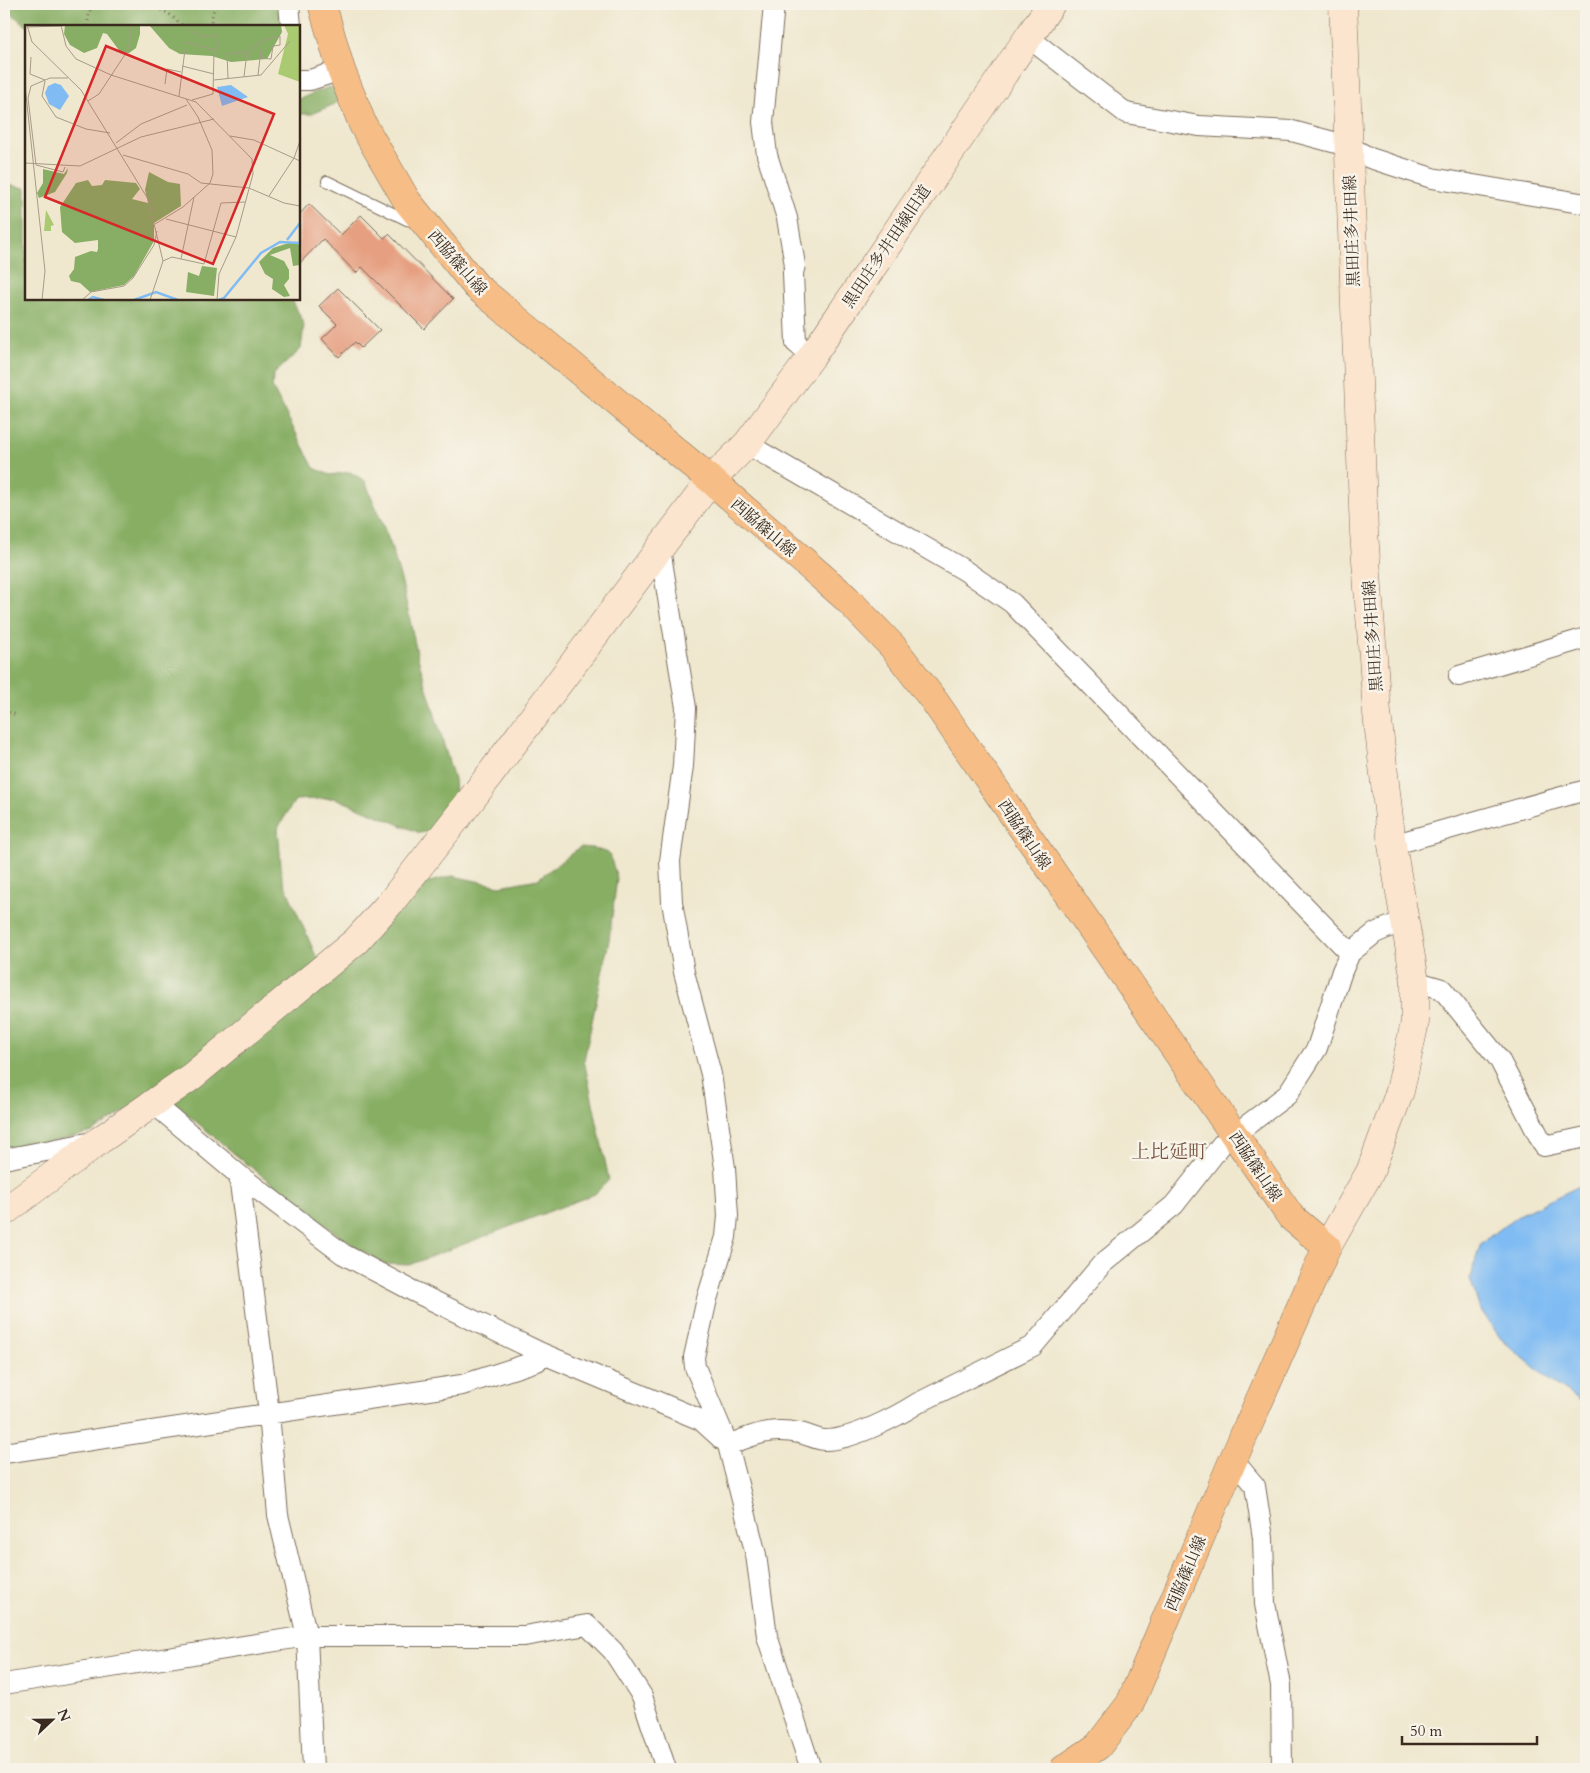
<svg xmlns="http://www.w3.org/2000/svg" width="1590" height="1773" font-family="Cardo,'Noto Serif JP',serif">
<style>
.forest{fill:#87ae64;stroke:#616c41}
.water{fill:#80bcf3;stroke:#5e7388}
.building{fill:#e69f80}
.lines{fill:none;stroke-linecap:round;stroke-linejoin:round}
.lane-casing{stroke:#7a6c5c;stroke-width:12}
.street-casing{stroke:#7a6c5c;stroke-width:22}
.secondary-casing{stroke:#7a6c5c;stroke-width:29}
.primary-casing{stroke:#7a6c5c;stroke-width:29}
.path{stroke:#7a6c5c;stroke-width:3;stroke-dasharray:1 4;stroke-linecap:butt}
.lane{stroke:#fff;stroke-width:10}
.street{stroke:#fff;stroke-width:20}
.secondary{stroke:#fbe5cf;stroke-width:28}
.primary{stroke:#f6be86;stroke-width:28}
.labels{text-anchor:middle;stroke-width:5;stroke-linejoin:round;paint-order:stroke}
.street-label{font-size:16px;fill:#3b2a1e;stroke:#f7f3e8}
.quarter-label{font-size:19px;fill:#775340;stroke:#f7f3e8}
.inset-river{fill:none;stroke:#80bcf3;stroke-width:2.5}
.inset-road{fill:none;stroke:#a79b88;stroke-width:1}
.view{fill:#d62828;fill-opacity:0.15;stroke:#d62828;stroke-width:2.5}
.inset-edge{fill:none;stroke:#3b2a1e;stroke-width:2.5}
</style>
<rect width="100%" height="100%" fill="#f7f3e8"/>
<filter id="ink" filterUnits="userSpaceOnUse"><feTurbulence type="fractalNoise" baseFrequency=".02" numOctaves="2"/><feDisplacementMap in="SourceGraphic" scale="10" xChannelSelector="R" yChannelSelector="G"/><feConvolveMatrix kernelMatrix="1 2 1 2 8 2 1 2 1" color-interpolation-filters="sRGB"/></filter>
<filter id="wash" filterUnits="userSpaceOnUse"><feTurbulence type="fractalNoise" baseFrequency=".0096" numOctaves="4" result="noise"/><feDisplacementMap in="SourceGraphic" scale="20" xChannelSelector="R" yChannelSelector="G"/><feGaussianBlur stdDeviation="1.12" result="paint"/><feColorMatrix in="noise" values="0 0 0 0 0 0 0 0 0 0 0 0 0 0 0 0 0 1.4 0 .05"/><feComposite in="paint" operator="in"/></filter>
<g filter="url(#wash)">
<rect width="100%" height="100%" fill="#efe7ce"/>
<path class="forest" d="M4,4H281L285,26H27L4,8Z
M329,87L333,88L338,101L335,104L311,114H299V99Z
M4,184L26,188V299H292L304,325L301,349L274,374L272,387L314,468L330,475L350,472L365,481L390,543L402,583L418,658L454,779L456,805L436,829L420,833L335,798L295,800L278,828L282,878L315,954L333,971L422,884L453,876L500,886L538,879L580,847L592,848L609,853L617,878L609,940L584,1060L609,1180L595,1194L409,1265L383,1264L342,1238L242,1160L158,1090L92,1132L4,1153Z"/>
<path class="water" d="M1586,1183V1405L1552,1382L1501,1339L1479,1307L1470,1278L1481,1243L1521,1214Z"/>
<g id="blocks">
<path class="building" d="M309,204L341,235L361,215L384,238L389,234L453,299L424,329L362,267L356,273L323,239L299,264V215Z
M338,288L380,330L361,348L355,342L339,357L322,339L337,324L319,306Z"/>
</g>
</g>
<g filter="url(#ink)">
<use href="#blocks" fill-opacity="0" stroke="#7a6c5c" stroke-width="1"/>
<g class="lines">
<defs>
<path id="lane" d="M327,181L407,220L417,222"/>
<path id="street" d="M289,4L291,26
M774,4L763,122L767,155L787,218L795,265L793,273L796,343L812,356
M1029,38L1126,113L1199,126L1292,131L1348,146L1370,158L1432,178L1586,204
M299,80H310L341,70
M747,444L964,570L1012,603L1350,953
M660,549L686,708L683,766L670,861L672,902L684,972L711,1074L725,1168L728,1216L726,1237L707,1299L694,1357L695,1367L728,1445L756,1555L767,1636L811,1769
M1459,676L1586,638
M1392,845L1586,790
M1415,981L1442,989L1499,1059L1544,1146L1586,1137
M153,1103L239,1175L343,1254L413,1291L541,1353L701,1420L723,1440
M4,1159L98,1141
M239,1175L269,1413L278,1515L307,1636L313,1769
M728,1445C753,1435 771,1427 799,1433C807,1434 817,1440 825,1440C852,1440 896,1417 918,1403L1033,1346L1102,1264L1174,1205L1222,1144L1287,1095L1317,1048L1342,971L1350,953L1375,933L1405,920
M4,1453L462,1385L537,1361L541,1353
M1233,1460L1255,1486L1263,1538L1265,1604L1281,1685L1282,1769
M4,1684L307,1636H524L587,1625L613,1651L642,1696L666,1769"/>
<path id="secondary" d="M4,1212L100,1140L191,1077L356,941L391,902L471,800L711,480L747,444L812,356L1051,4
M1327,1247L1370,1172L1400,1091L1415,1022V981L1392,845L1377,713L1364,532L1343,4"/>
<path id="primary" d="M322,4L341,70L363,125L407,201L476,286L711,480L846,598L893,647L935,702L1291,1217L1327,1247L1233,1460L1130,1704L1098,1746L1064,1769"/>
</defs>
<use href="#lane" class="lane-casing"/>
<use href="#street" class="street-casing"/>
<use href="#secondary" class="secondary-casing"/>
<use href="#primary" class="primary-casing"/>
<path class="path" d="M147,4L168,13L183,26
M168,4V13
M87,26L91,4
M210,26L215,4
M4,711L17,715"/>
<use href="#lane" class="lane"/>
<use href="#street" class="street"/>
<use href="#secondary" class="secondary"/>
<use href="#primary" class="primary"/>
</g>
</g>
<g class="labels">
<g class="street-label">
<text transform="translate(1351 231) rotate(-92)" y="6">黒田庄多井田線</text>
<text transform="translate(886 246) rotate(-56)" y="6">黒田庄多井田線旧道</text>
<text transform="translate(458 262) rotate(49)" y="6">西脇篠山線</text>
<text transform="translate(764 527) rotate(41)" y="6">西脇篠山線</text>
<text transform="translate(1372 636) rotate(-94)" y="6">黒田庄多井田線</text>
<text transform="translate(1025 834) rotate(56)" y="6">西脇篠山線</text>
<text transform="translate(1256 1166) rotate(56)" y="6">西脇篠山線</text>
<text transform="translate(1185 1573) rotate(-67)" y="6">西脇篠山線</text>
</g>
<g class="quarter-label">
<text x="1169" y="1158">上比延町</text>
</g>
</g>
<g transform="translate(25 25)">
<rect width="275" height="275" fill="#efe7ce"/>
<path d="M259,0H275V57L253,49L263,9ZM21,185L29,200L26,201V206H19Z" fill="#aaca72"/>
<path d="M40,0H115V9L111,23L104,28H96L82,9L78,8L72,23L59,28L45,20L39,9ZM124,0H256L257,7L242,34L206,37L187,31L155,29L144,23ZM43,143L42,148L30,167L14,173L12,168L18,158V144L39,149ZM124,147L143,157L155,159L156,181L129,198V216L109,251L99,260L65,267L55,258L46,256L44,251L49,244L50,232L66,226L72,227L73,224V215L50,218L37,207L35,182L51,158L63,155L67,161L77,160L80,155L111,158L115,164L107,174L123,178L120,165ZM267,217L275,220V240L268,241L265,223L245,230L259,236L264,245V254L259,260L265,271L259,272L247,264L248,254L240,249L234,237L248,223ZM177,241L192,243L189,271L161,267L163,247L174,251Z" fill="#87ae64"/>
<path d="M30,58L36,60L44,71L35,85L24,79L20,68L23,61ZM206,60L223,72L197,81L192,62Z" fill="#80bcf3"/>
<path class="inset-river" d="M262,215L275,198M63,275L68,272L79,275M109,275L131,267L153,275M194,275L199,273L236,228L255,217L275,218"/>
<path class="inset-road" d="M2,0L7,17L56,65L123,174L138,236L125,275M36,0L41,21L51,34L86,50L171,77L227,134L228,149L211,212L194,249L192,275M2,2L36,1M164,5L179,12L190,10L195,19L189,25L188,69L167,75M6,32L5,49L20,55M157,41L189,49M233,50L237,16M219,52L222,27M203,53L202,29L223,27L238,15L255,11V20L248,21L246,34L235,33M189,55L236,50L265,16M20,56L17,71L31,92L61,104L85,108M140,59L142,44L156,47M0,61L20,246L17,275M154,71L161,17L189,25M63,76L74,69L101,28L105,19V0M205,111L229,115L275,136M91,118L116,99L162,80M98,130L163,149L176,158L224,163M0,138L55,141L116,112L189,94M40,142L38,147L11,140L3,73L6,61L25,53H43M224,163L259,178L275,181M244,171L269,133L275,116M141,194L211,212M130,199L158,182L185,158L188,149L187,125L173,92L161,74M156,234L169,172M138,236L147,232L179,239L196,178L220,177M57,275L66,267L99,261L108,253L129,220L132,206"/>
<path class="view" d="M81,21L249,89L188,239L20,172Z"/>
<rect width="275" height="275" class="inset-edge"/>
</g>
<rect width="1590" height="1773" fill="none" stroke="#f7f3e8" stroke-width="20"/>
<g transform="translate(52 1720) rotate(68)" stroke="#f7f3e8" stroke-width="4" paint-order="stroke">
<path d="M0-4L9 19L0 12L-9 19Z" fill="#3b2a1e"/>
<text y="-8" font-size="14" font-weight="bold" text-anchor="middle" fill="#3b2a1e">N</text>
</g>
<path d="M1402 1736v8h135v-8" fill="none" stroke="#3b2a1e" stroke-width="2.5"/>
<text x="1410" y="1736" font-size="15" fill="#3b2a1e" stroke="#f7f3e8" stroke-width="4" paint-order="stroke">50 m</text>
</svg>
